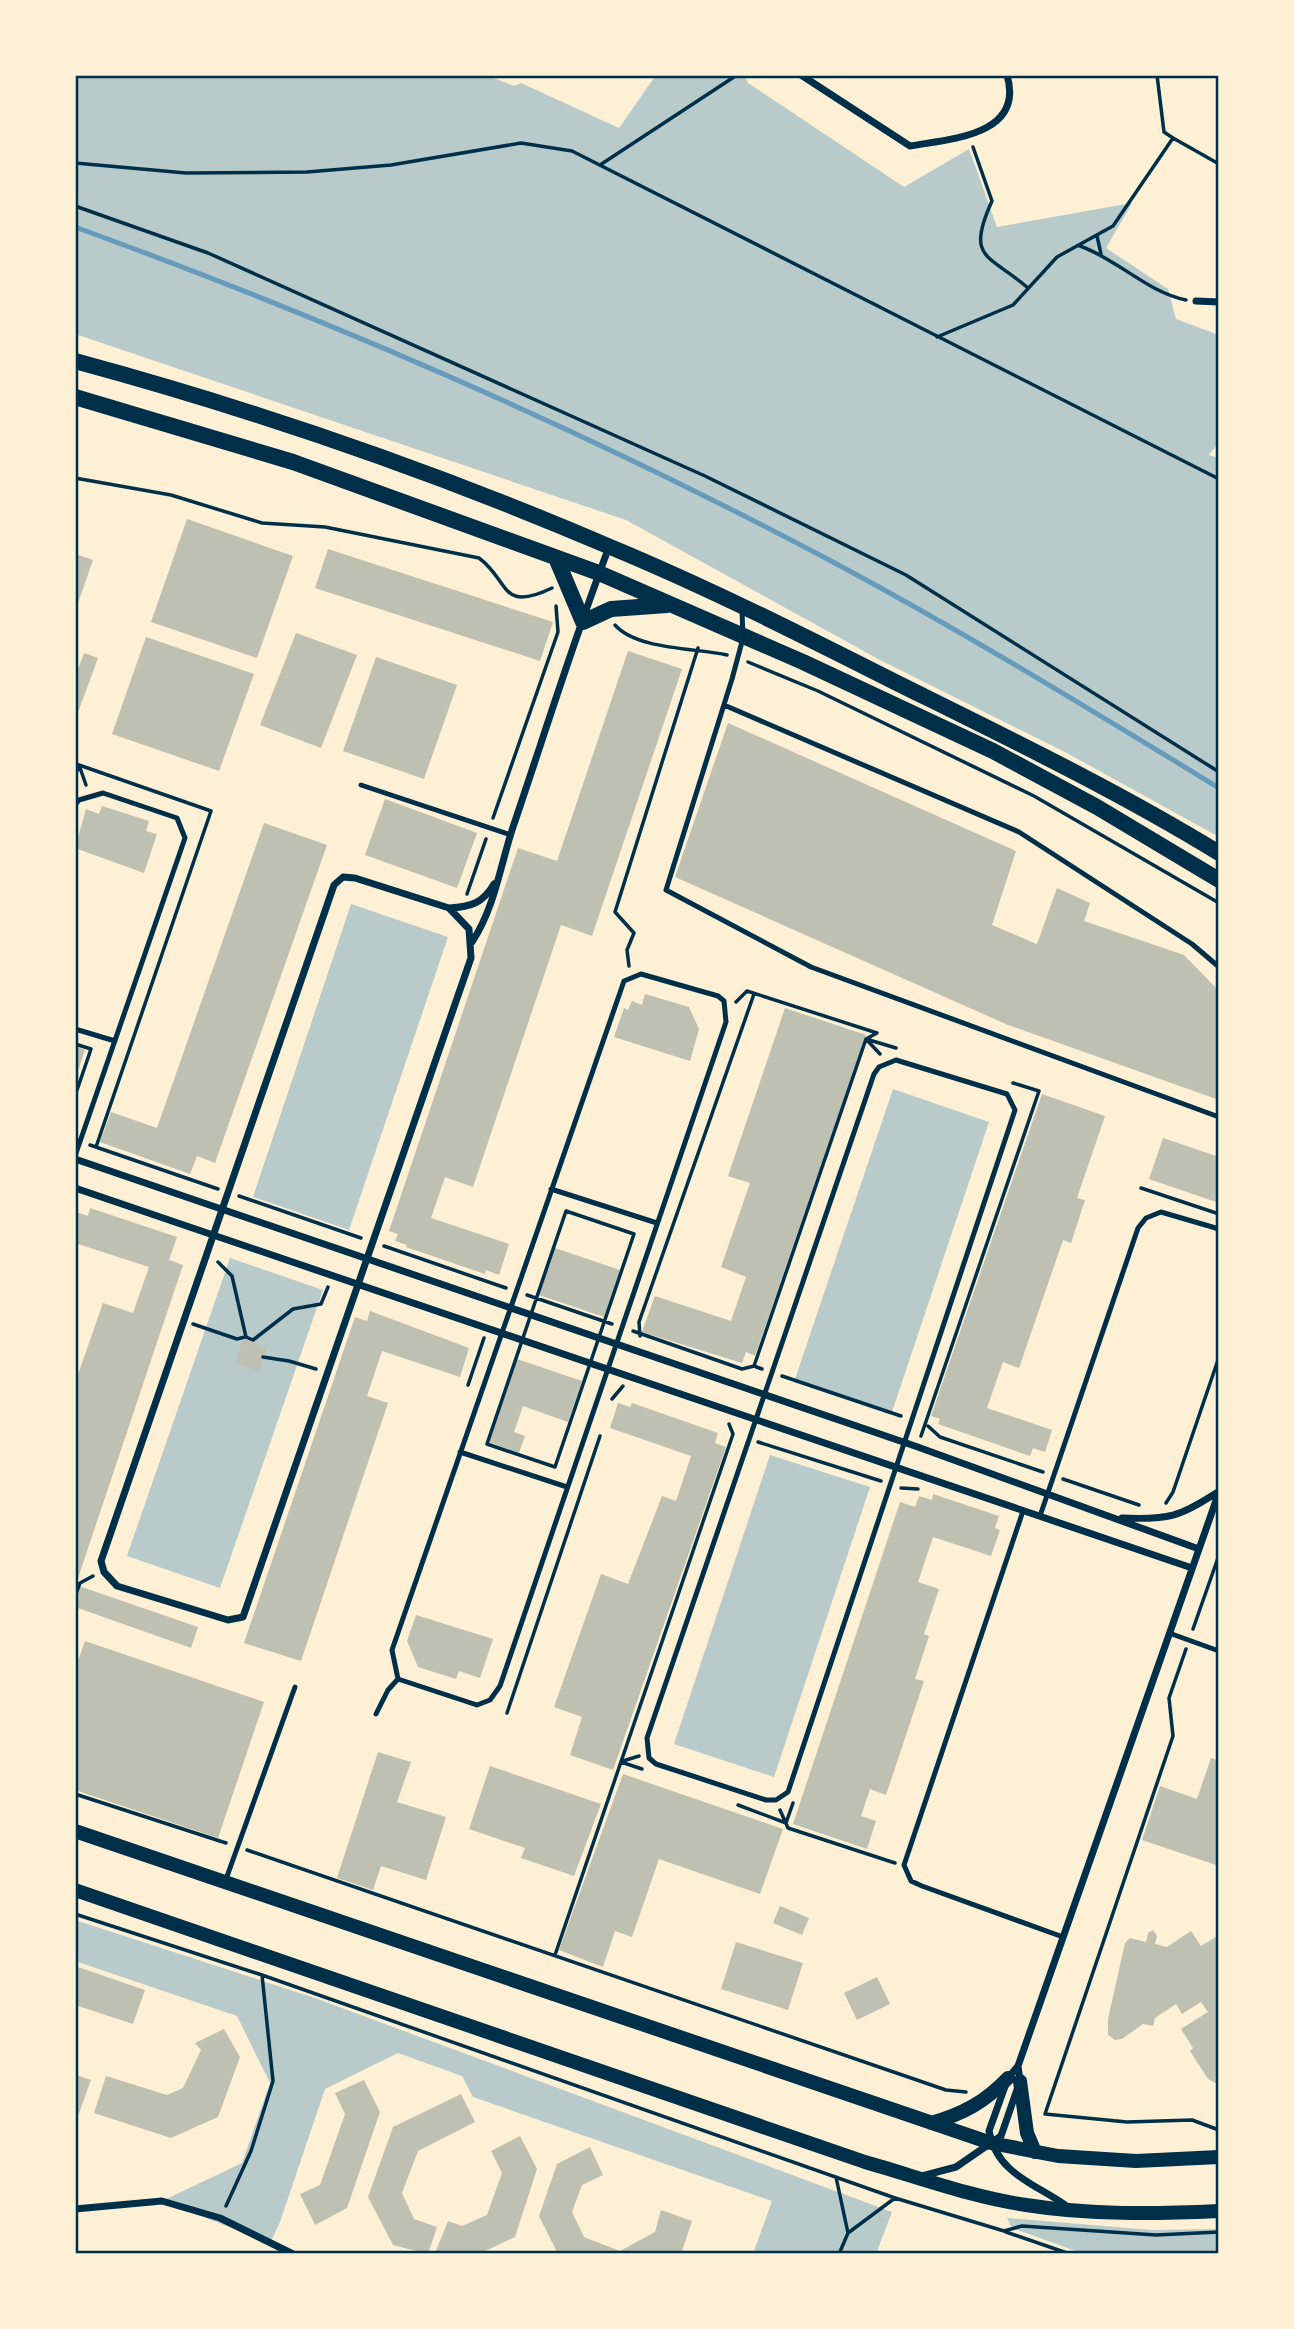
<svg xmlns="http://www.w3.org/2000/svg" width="1294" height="2329" font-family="'Noto Serif',serif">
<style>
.green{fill:#b9caca}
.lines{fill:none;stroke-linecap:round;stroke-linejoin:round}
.stream{stroke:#669bbc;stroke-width:5}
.building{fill:#bec0b2}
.path{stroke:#003049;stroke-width:3.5}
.service{stroke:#003049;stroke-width:5}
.minor{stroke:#003049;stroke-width:7}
.secondary{stroke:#003049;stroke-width:14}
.primary{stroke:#003049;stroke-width:16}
.neatline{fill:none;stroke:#003049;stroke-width:2.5}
</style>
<rect width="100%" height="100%" fill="#fdf0d5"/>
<path class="green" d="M75,75H486L514,86L521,83L619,128L656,75H744L748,83L904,187L969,149L997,227L1132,203L1106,248L1168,289L1176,319L1219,335V442L1209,455L1219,458V837L1065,752L880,660L626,520L75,334Z
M351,904L448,937L349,1230L253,1197Z
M893,1089L989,1122L891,1415L794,1382Z
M230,1258L323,1290L220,1588L127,1556Z
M770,1455L870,1487L774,1777L674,1744Z
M75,1920L315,1998L892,2212L876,2254H753L772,2201L473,2097L462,2076L398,2053L325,2089L280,2222L270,2243L162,2201L242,2163L270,2083L237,2016L75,1961Z
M1007,2218L1153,2230L1219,2229V2254H1084L1012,2228Z"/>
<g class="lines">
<path class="stream" d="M75,227C334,321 588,432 831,561C964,632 1091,710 1219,788"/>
</g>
<path class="building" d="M187,519L293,556L257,658L151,622Z
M328,549L553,622L540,661L315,588Z
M75,554L93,560L76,609H75Z
M296,633L357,655L321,748L260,725Z
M146,637L254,674L219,771L112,734Z
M628,651L682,669L592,936L561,925L473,1187L445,1177L431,1218L509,1244L499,1275L486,1270L485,1274L406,1247L407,1245L395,1241L398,1234L389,1231L518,848L557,861Z
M84,653L98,658L76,718L75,677Z
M376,657L457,685L424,779L343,751Z
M728,723L1016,851L992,925L1037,944L1057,888L1090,903L1084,921L1184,955L1219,991V1100L1008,1025L675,877Z
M385,799L477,833L457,888L365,855Z
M102,806L149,821L146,831L157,834L144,873L75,848L86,809L99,814Z
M264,823L327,845L215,1163L197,1156L190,1174L100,1142L111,1112L157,1128Z
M645,994L689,1007L699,1029L690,1061L614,1037L624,1008L628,1010L632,1001L642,1005Z
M785,1008L866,1035L755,1356L746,1352L742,1363L642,1332L655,1296L731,1321L746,1277L721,1267L750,1183L728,1176Z
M75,1046L85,1050L76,1077H75Z
M1042,1094L1105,1116L1077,1198L1085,1200L1071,1243L1063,1240L1019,1368L1003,1362L987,1408L1052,1430L1045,1452L1033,1448L1030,1456L938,1424L940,1419L931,1416Z
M1163,1138L1219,1157V1203L1149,1179Z
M90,1208L177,1237L169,1260L183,1265L76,1584L75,1383L103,1303L133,1313L149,1267L75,1243L76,1212L88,1216Z
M555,1248L620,1270L604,1317L539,1295Z
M370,1311L469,1348L460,1377L382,1351L367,1396L388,1403L301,1661L244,1643L355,1317L367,1321Z
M243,1339L267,1347L259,1371L235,1363Z
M517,1359L582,1381L568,1422L523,1406L514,1432L525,1436L519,1453L489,1442Z
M618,1403L630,1407L632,1403L718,1433L715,1443L726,1447L613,1770L570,1755L582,1717L554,1707L601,1574L628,1584L662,1496L676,1501L691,1456L610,1428Z
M933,1494L999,1516L995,1528L1000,1530L991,1556L933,1537L918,1582L939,1589L924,1634L929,1636L915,1679L924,1681L886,1795L870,1789L861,1816L876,1821L867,1849L793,1824L900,1502L915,1507L919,1496L932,1500Z
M79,1586L198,1627L191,1648L75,1607Z
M416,1615L493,1639L480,1678L459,1671L456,1679L418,1667L407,1641Z
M85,1641L264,1702L218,1838L75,1790V1669Z
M378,1752L411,1762L397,1802L446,1817L426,1880L381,1866L373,1890L337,1878Z
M1211,1758L1219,1761V1866L1142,1840L1160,1786L1197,1799Z
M490,1766L601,1804L574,1876L521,1858L525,1848L469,1829Z
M623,1774L783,1829L760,1894L659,1859L632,1937L615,1931L603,1967L559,1950Z
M780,1906L809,1918L802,1935L773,1923Z
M1153,1930L1157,1936L1155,1944L1167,1947L1191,1931L1201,1946L1219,1935V2085L1208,2079L1190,2051L1193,2048L1181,2029L1208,2012L1201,2002L1182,2014L1176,2004L1155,2018L1153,2026L1143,2024L1122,2039L1115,2040L1108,2035V2019L1125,1943L1130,1938L1146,1942L1148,1933Z
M736,1942L803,1963L788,2010L721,1989Z
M75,1966L145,1990L133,2024L75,2005Z
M877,1977L890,2004L857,2020L844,1993Z
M224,2029L240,2057L218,2117L171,2138L94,2113L106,2076L167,2095L183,2088L201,2050L195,2043Z
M75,2068L79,2076L91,2080L78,2116L75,2115Z
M364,2080L380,2112L347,2208L315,2225L300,2194L320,2185L345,2114L335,2093Z
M461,2094L475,2122L418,2151L402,2193L414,2219L437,2227L428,2254L393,2245L368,2197L393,2127Z
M520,2136L537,2169L515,2237L479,2254L435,2253L448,2221L462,2226L487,2215L502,2173L491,2151Z
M590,2147L603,2175L582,2185L572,2212L584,2237L620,2251L655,2232L661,2210L692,2221L681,2254H558L539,2216L557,2164Z"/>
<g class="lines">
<path class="path" d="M1173,138L1219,164
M973,147L992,201C965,260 989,254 1028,288
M75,163L186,173L307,172L391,165L521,143L572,151L1219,479
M600,165L737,75
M75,206L208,253L705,476L906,575L1219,772
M1097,236L1101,254
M1080,246C1117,259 1147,292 1186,300
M937,337L1013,305L1057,257L1113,226L1173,138L1164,132L1157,75
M75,478L171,495L262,523L325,527L479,558C510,581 500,613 552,588
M615,625C637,650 697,648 727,655
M748,662L818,691L1034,796L1219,903
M75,764L79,765L86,785
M75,776L79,765L211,811L96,1147
M493,818L558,632L556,606
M467,894L486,839
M629,966L627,950L634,933L615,912L698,648
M736,1002L747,991L877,1033L866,1039L880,1054
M75,1044L91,1049L75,1096
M90,1145L218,1189
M1141,1188L1219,1214
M239,1196L361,1238
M566,1211L634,1234L555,1467L487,1444Z
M384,1246L506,1288
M218,1262L232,1276L246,1337L253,1340L293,1309L321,1304L328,1287
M527,1295L612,1324
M193,1324L237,1339L245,1337
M633,1331L742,1369L754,1366L762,1369
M640,1336L639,1322L754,994
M263,1357L289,1361L316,1369
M754,1366L866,1039L896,1048
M782,1376L901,1416
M468,1385L484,1338
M612,1399L623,1386
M928,1426L940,1437L1043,1472
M921,1436L1039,1091L1013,1083
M758,1442L881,1481
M1063,1479L1139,1505
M901,1488L918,1489
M1166,1503L1173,1492L1219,1357
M75,1596L80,1583L93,1576
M1193,1629L1219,1555
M1186,1649L1169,1698L1173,1736L1045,2114L1127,2122L1192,2120L1219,2130
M507,1713L600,1436
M623,1761L639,1756
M621,1762L642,1769
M75,1794L226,1843
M738,1805L786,1823L793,1803
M780,1810L788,1828L895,1863
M247,1850L946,2090L966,2092
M75,1914L262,1975L895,2198
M555,1955L733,1434L729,1424
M836,2177L848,2233
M226,2206L251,2151L273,2081L262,1975
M1006,2232L1070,2254
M839,2254L848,2233L895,2198L1004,2231L1022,2226L1156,2235L1219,2232"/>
<path class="service" d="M742,610L743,638L732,679L666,890L811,967L1219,1117
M724,705L1019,832L1192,944L1219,967
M361,785L511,835
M75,805L79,800L103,793L177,818L185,838L75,1156
M641,974L718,996L724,1001L726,1022L500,1686L490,1700L477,1705L398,1679L392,1650L624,981Z
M75,1029L115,1041
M896,1060L1007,1094L1015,1110L788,1792L776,1800H766L656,1764L649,1758L647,1738L874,1074L879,1067Z
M551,1189L657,1223
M460,1452L567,1487
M1023,1511L904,1865L911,1881L922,1886L1063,1937
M1040,1516L1138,1228L1146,1218L1161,1212L1219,1229
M1169,1633L1219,1651
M376,1714L388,1690L398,1679
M225,1882L295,1687"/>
<path class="minor" d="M801,75L910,146C949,139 1025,136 1007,75
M1196,301L1219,302
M343,877L355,878L449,908L469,929L471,958L243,1617L228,1620L117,1586L104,1572L101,1561L334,885Z
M449,908C471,907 483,903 494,884
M472,942C495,907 500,866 513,827C545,733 574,639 609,547
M75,1159L915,1446L1199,1549
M75,1188L1192,1568
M1122,1518C1170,1520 1178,1517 1218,1492
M922,2176L956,2167L1001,2136L1020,2081L1018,2066
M1068,2207C1037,2184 997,2175 989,2131L1008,2078L1018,2066L1219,1492
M75,2209L162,2201L220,2218L293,2254"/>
<path class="secondary" d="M75,1831L991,2143L1058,2156L1136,2161L1219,2157
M75,1890L865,2162C918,2177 971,2197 1026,2205C1089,2215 1155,2214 1219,2211
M1020,2081L1027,2133L1035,2152
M931,2123C963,2114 985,2102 1008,2078"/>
<path class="primary" d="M75,361C256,410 435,472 608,546C707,587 802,635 897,683C1006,737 1116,790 1219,853
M75,397L293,462L599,573L803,662L993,751L1097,807L1219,880
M556,558L583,622L611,609L667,605"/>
</g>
<rect width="1294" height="2329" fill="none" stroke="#fdf0d5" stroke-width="154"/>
<rect x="77" y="77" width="1140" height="2175" class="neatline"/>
</svg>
